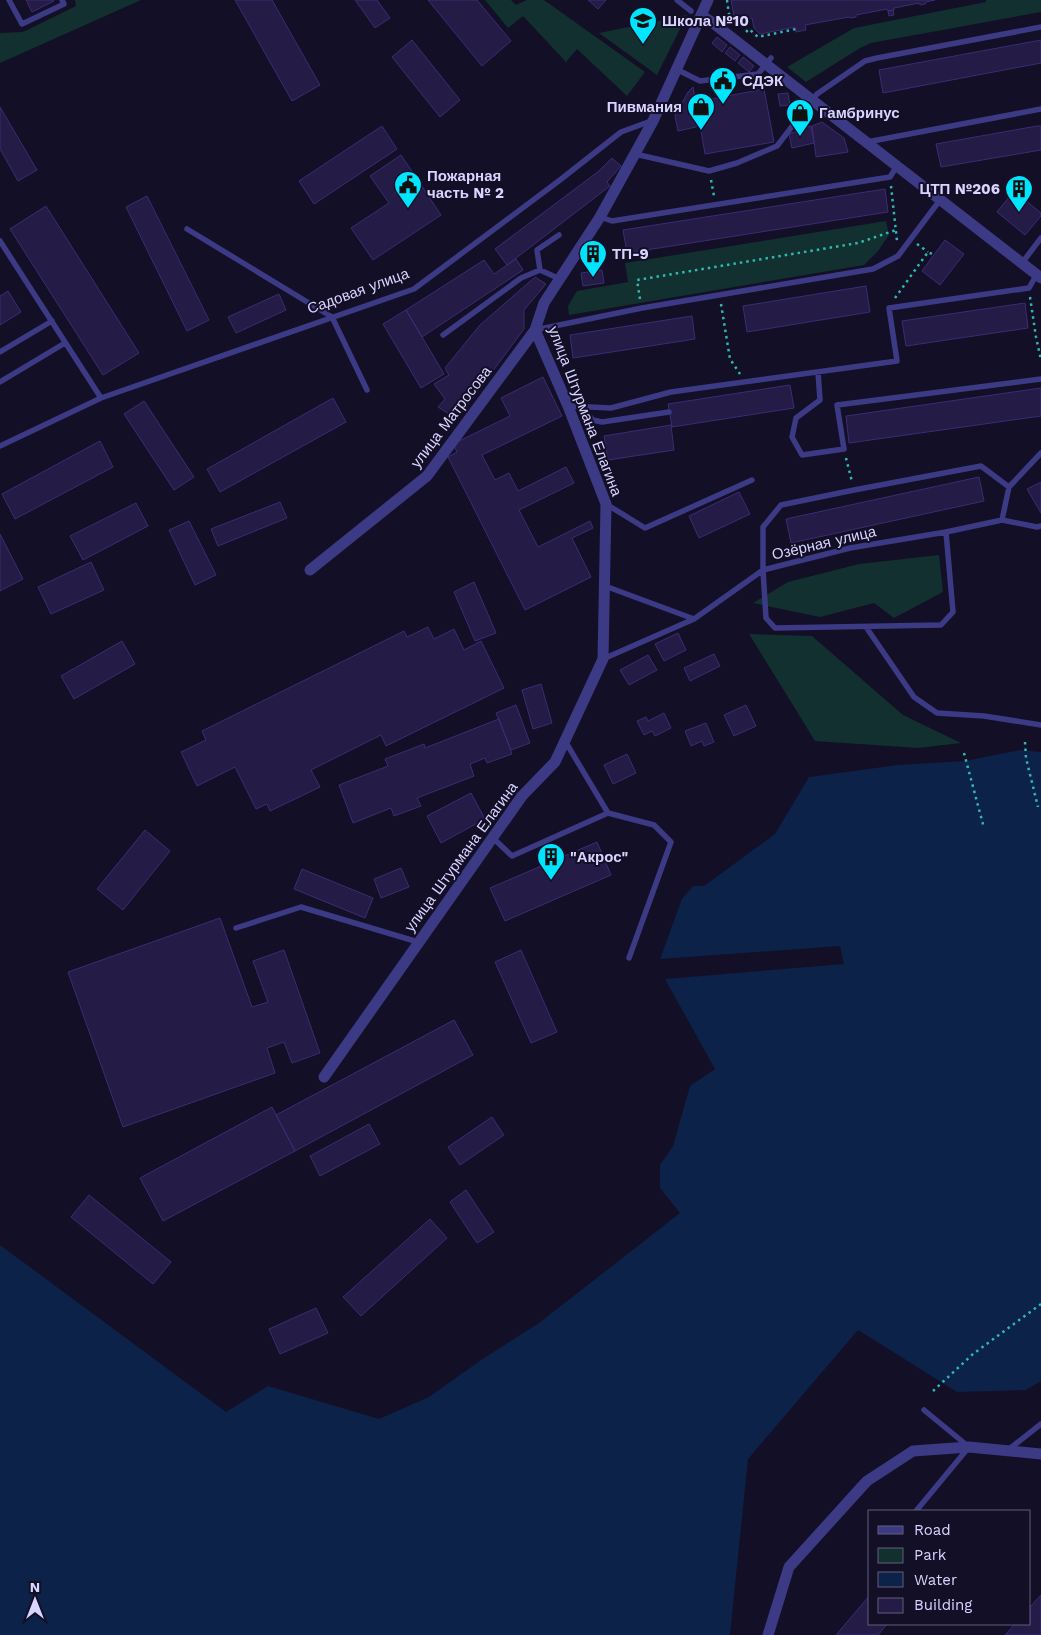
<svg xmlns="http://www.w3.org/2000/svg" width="1041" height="1635" font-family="'Work Sans',sans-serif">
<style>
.green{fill:#12302f}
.water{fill:#0c2248}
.building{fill:#241b47;stroke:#3b2d73}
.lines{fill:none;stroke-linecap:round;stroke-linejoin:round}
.path{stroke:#2fb8b0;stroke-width:2.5;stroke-dasharray:2.5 4;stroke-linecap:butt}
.lane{stroke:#3d3a85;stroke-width:5.5}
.street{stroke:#3d3a85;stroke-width:11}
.labels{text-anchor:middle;stroke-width:4;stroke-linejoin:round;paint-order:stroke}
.poi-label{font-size:15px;font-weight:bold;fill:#d9d4ff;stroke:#130f26;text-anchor:start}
.street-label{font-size:15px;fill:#d9d4ff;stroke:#130f26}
</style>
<rect width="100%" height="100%" fill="#130f26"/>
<path class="green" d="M75,0H141L0,63V33L23,32L76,6Z
M485,0H511L516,5L527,0H544L645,72L627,96L577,49L566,62L523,16L508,28Z
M986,0H1041V12L871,43L860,48L806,82L787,67L854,28L986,2Z
M687,15L657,75L599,33Z
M886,221L889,235L878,251L864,265L569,315L568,306L577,291L628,282L625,263Z
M939,555L943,592L894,618L874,603L820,617L753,603L788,582L859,564Z
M749,634L812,636L903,715L961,743L918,748L815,741Z"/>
<path class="water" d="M1020,750L1041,752V1381L1026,1390L957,1392L858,1330L748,1459L730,1635H0V1245L226,1412L268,1386L379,1419L429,1397L481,1360L539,1323L680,1213L660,1188V1165L673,1146L690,1086L715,1069L665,979L844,964L840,946L660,959L682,899L693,886H704L775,834L809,777L898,765L965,761Z"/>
<path class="building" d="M26,0H53L54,1L32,12Z
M235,0H272L320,85L292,101Z
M355,0H377L390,18L375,28Z
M428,0H477L511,41L482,66Z
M588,0H606L598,9Z
M731,0H935L926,2L925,4L920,5L919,3L894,8V10L888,11L887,9L856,15V17L850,18L849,17L805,25L806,30L796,32L795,27L760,34L754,28L752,18L735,21Z
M893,10L894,15L889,16L888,11Z
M717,37L727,45L722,52L712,43Z
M412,40L460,100L440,117L392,57Z
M1041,40V63L883,93L879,70Z
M730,47L740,55L735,61L725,53Z
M743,57L754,66L749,72L738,63Z
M693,87L700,126L678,131L675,116L688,92Z
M764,89L774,142L705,154L696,102Z
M788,93L790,105L780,106L778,94Z
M0,107L37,170L18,181L0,149Z
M822,122L844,138L848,152L816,157L812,126Z
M382,126L397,149L314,204L299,181Z
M811,126L814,143L792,148L789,134Z
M1037,126H1041V150L941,167L936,144Z
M401,155L441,215L373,260L351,228L389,203L370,176Z
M612,158L621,166L607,182L610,186L507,265L495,249L599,171Z
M885,189L888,212L627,253L623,230Z
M1014,191L1041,213V216L1025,235L997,212Z
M147,196L209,320L187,331L126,207Z
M46,206L139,353L103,375L10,229Z
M945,240L964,254L940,285L922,271Z
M516,259L523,270L422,337L406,310L484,260L494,274Z
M602,270L604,283L583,286L581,273Z
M535,277L546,284L524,310V329L457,419L438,407L445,399L434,384L449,375L445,368L480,325Z
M866,286L870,312L747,332L743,306Z
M8,291L21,312L0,325V296Z
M279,294L286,310L236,333L228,317Z
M1025,303L1028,328L906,346L902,321Z
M406,310L444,374L421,388L383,324Z
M692,316L695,339L573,358L570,335Z
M543,377L562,416L482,455L495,480L509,473L518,491L566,467L574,483L519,510L538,547L590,521L593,528L572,538L591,577L525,610L448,457L457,452L453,444L510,416L501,398Z
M790,385L794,408L672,427L668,404Z
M1041,388V416L849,443L846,416Z
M333,398L346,422L220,492L207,469Z
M144,401L194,477L174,490L124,414Z
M671,425L674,450L608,460L604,436Z
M100,441L113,467L15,519L2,494Z
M979,477L984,501L791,543L786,519Z
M1041,482V513L1027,489Z
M739,492L750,514L699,538L689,516Z
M280,502L287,518L218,546L211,529Z
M136,503L148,526L83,560L70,536Z
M189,521L216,575L195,585L169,530Z
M0,534L23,579L0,591Z
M91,562L104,590L51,614L38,587Z
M474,582L496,633L475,641L454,592Z
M428,627L434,639L454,629L464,650L481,641L504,688L386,746L381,735L311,770L320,787L270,811L267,804L256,809L235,767L197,786L181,752L206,740L202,731L404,631L407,637Z
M678,633L686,650L664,661L655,644Z
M122,641L135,664L74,699L61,676Z
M714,654L720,666L690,681L684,668Z
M648,655L657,670L629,685L620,670Z
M541,684L552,723L533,729L522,690Z
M516,705L530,743L511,750L496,713Z
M746,705L756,726L734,736L724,715Z
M664,713L671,728L655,736L652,731L644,735L637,721L646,717L648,721Z
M499,719L512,754L487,763L485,758L470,764L474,776L417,798L421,806L394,816L391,808L353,823L339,785L388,766L385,759L424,744L425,748Z
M706,723L714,742L704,746L702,741L691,746L685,731Z
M627,754L636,773L613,784L604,765Z
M471,793L485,819L441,843L427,816Z
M145,830L170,851L123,910L97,889Z
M597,842L611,875L505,921L490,888Z
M401,868L409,887L381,898L374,879Z
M302,869L373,898L365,918L294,889Z
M220,918L252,1007L268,1002L253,961L284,950L320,1053L292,1063L284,1042L267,1048L275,1073L123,1127L68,972Z
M521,950L557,1032L531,1043L495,962Z
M454,1020L473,1055L295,1151L276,1115Z
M272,1107L295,1151L163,1221L140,1178Z
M492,1117L504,1135L460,1165L448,1147Z
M369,1124L380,1144L320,1176L310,1156Z
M466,1190L494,1232L477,1243L450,1202Z
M89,1195L171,1262L153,1284L71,1217Z
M430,1219L447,1238L361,1316L343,1297Z
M316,1308L328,1333L280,1354L269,1329Z
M870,1595V1624H887L878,1635H836Z
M1041,1595V1635H1005L1015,1624H1030V1607Z"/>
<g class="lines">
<path class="path" d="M727,0L729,14L734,13
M746,32L749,29L758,37L796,29
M711,180L714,196
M891,186L897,241
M917,244L928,252
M1030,297L1036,337L1041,360
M895,298L928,252L934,255
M640,299L637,280L858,243L896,230
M721,304L730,359L740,374
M846,458L852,482
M1025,742L1026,758L1038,807
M964,753L984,828
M933,1391L973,1354L1041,1304"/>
<path class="lane" d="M9,0L22,24L64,4L62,0
M677,0L691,11
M676,69L700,81L758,74L771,58
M867,142L1041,109
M635,154L709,171L737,163L777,146L817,94L865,61L877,58L1041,27
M600,217L612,221L890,177L897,166
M187,229L332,317L367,390
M0,241L101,398
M1022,263L1041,238
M540,270L537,250L559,235
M535,330L642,308L873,269L898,256L940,200
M443,335L521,278L540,270L560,279
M0,352L52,321
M818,372L820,400L796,418L792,437L802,455L844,449L837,405L1041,379
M0,382L65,343
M568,406L611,408L671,392L897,361L889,308L1029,288L1037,274
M581,407L593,420L602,422L669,412
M0,446L101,398L414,289L560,180L621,132L651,121
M606,504L645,528L752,480
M1002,520L1009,487
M946,532L953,612L941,625L775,628L766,618L763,570V527L781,505L854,490L981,466L1009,487L1041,453
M605,586L694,619
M866,627L914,697L937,713L984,716L1041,725
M603,659L694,619L763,570L850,548L946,532L1002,520L1037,527L1041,526
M608,813L654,825L671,842L629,958
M493,838L512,856L608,813L565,741
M236,928L301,907L418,942
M1008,1450L1041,1424
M916,1511L969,1447L924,1410"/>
<path class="street" d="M701,15L713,23L1041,278
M310,570L427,476L535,330L544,303L600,217L653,121L708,0
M324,1077L522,796L555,762L603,659L606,504L568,406L535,330
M768,1635L789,1567L867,1481L913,1451L969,1447L1041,1454"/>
</g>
<defs>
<symbol id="school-pin" viewBox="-11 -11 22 30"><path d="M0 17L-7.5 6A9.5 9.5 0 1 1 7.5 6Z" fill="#00e5ff" stroke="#130f26"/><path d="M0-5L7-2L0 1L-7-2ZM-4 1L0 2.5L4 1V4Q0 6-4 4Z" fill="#111"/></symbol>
<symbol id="civic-pin" viewBox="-11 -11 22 30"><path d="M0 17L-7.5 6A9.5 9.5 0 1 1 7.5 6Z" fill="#00e5ff" stroke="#130f26"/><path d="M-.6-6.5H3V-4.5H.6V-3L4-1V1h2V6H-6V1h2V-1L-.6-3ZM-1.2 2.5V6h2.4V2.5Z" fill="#111"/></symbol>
<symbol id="shop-pin" viewBox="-11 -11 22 30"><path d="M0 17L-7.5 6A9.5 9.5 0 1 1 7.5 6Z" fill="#00e5ff" stroke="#130f26"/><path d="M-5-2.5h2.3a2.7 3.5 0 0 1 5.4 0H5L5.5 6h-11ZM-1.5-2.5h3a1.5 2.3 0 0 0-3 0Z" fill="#111"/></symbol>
<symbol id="building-pin" viewBox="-11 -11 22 30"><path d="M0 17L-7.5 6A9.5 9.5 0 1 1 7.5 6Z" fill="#00e5ff" stroke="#130f26"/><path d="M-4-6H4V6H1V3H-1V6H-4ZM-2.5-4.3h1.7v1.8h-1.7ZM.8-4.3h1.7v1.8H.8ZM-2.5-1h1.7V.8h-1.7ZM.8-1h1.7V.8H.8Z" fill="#111"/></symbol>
</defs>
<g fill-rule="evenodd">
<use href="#school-pin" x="627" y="5" width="32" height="43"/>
<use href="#civic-pin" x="707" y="65" width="32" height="43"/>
<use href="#shop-pin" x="685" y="91" width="32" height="43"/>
<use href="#shop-pin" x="784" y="97" width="32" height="43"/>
<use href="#civic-pin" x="392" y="169" width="32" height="43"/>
<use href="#building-pin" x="1003" y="173" width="32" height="43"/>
<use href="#building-pin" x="577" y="238" width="32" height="43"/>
<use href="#building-pin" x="535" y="841" width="32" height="43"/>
</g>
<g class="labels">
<g class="poi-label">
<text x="662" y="26">Школа №10</text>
<text x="742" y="86">СДЭК</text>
<text x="682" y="112" text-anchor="end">Пивмания</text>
<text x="819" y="118">Гамбринус</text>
<text x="427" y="181">Пожарная<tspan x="427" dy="17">часть № 2</tspan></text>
<text x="1000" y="194" text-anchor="end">ЦТП №206</text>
<text x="612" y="259">ТП-9</text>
<text x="570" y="862">"Акрос"</text>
</g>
<g class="street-label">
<text transform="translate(358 291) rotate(-20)" y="5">Садовая улица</text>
<text transform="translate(585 411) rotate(69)" y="5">улица Штурмана Елагина</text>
<text transform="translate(451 417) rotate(-53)" y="5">улица Матросова</text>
<text transform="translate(824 543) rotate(-13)" y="5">Озёрная улица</text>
<text transform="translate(461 857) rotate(-54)" y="5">улица Штурмана Елагина</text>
</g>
</g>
<rect x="868" y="1510" width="162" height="115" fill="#130f26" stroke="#625e7d"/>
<rect x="878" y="1526" width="25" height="8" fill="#3d3a85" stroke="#625e7d"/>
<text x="914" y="1535" font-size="15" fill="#d9d4ff">Road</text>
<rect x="878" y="1548" width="25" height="15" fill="#12302f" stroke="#625e7d"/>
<text x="914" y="1560" font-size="15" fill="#d9d4ff">Park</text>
<rect x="878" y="1572" width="25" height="15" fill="#0c2248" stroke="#625e7d"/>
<text x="914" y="1585" font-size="15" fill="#d9d4ff">Water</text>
<rect x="878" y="1598" width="25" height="15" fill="#241b47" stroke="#625e7d"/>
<text x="914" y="1610" font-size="15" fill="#d9d4ff">Building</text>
<g transform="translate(35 1600)" stroke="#130f26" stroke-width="4" paint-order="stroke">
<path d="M0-4L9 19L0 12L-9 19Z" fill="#d9d4ff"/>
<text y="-8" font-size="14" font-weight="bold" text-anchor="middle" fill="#d9d4ff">N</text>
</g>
</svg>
